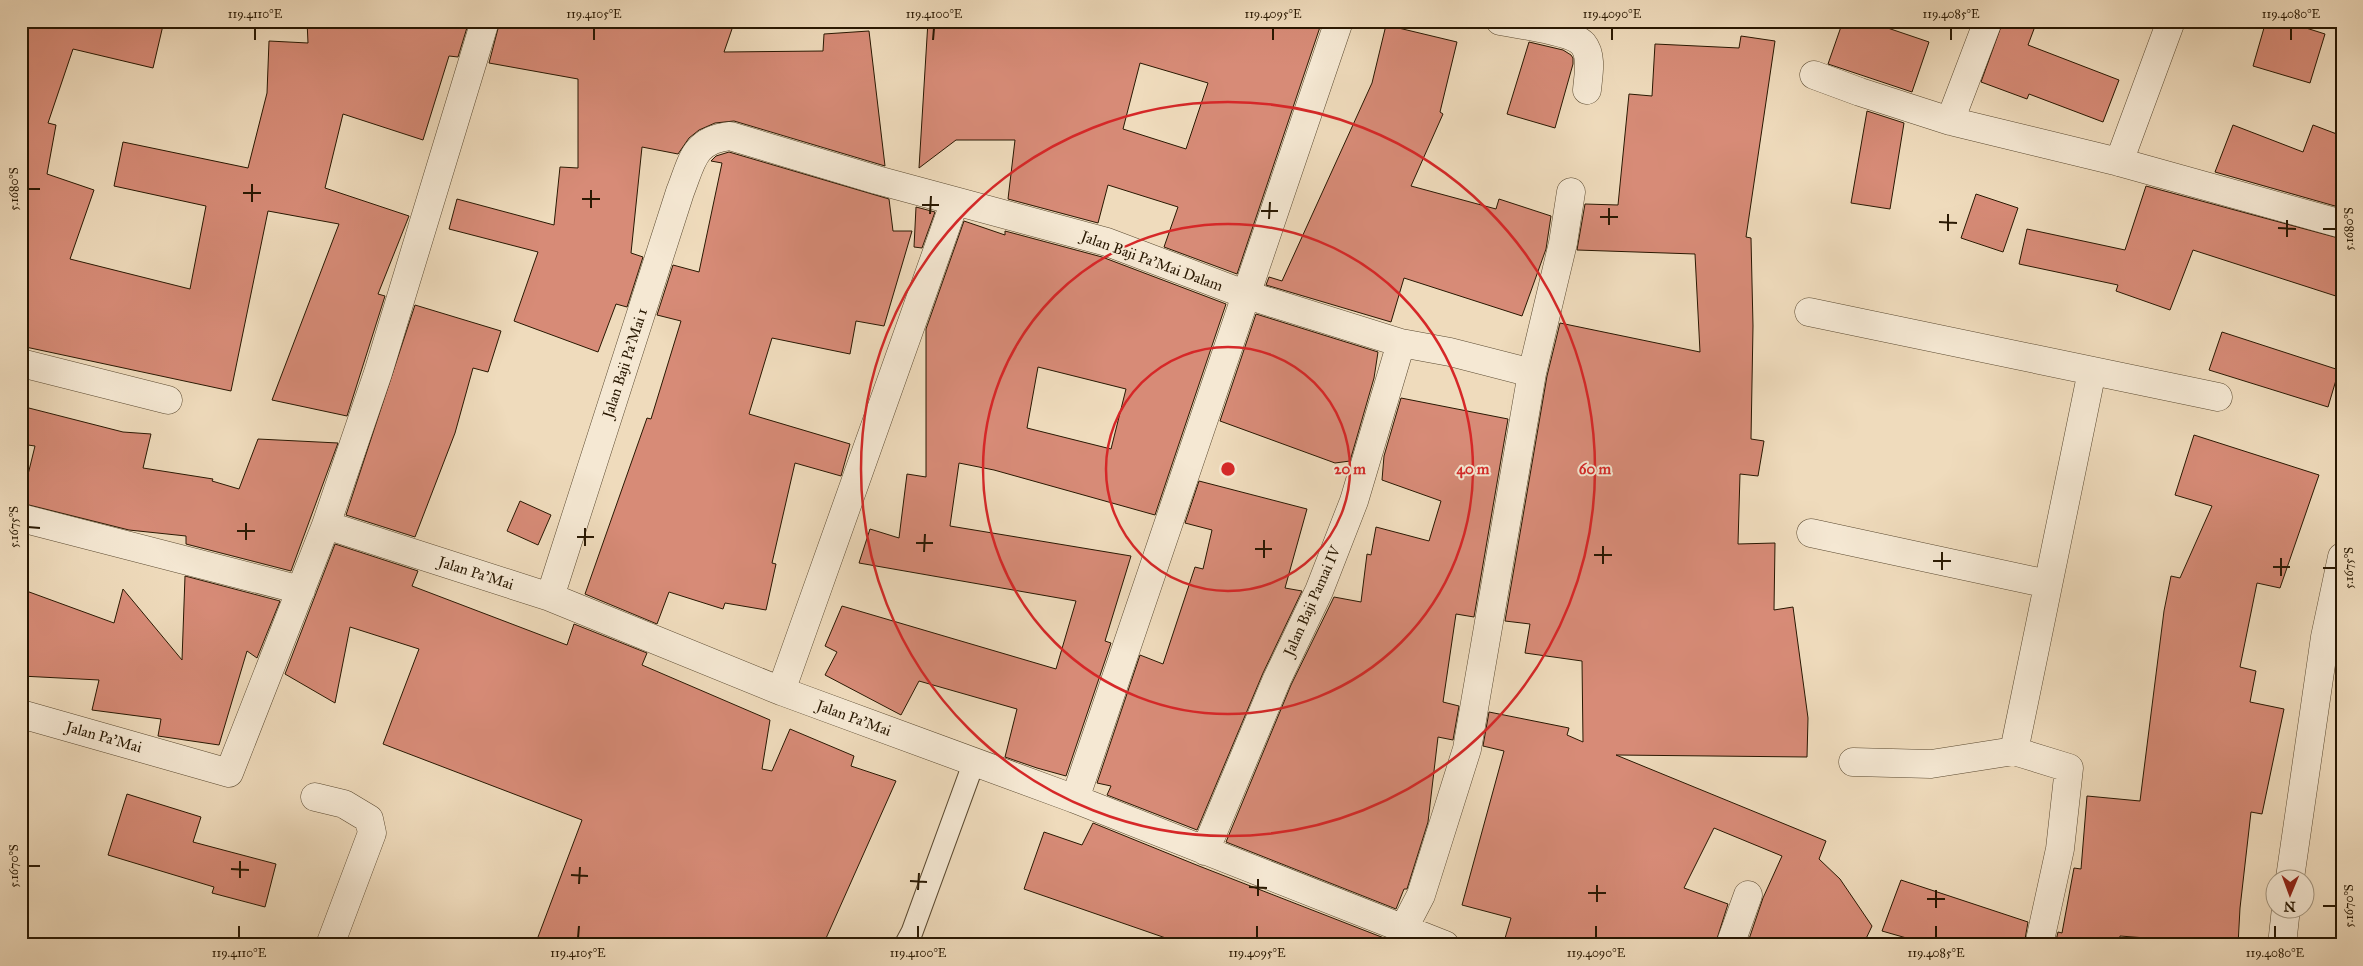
<svg xmlns="http://www.w3.org/2000/svg" width="2363" height="966" font-family="'IM FELL Great Primer',serif">
<style>
.building{fill:#d78b77;stroke:#291802;fill-rule:evenodd}
.lines{fill:none;stroke-linecap:round;stroke-linejoin:round}
.lane-casing{stroke:#5a4930;stroke-width:23}
.street-casing{stroke:#5a4930;stroke-width:29}
.lane{stroke:#f5e8d3;stroke-width:21}
.street{stroke:#f5e8d3;stroke-width:28}
.ticks{fill:none;stroke:#291802;stroke-width:2}
.ring{fill:none;stroke:#d62828;stroke-width:2.5}
.labels{text-anchor:middle;stroke-width:4;stroke-linejoin:round;paint-order:stroke}
.street-label{font-size:15px;fill:#291802;stroke:#f5e8d3}
.centre{fill:#d62828;stroke:#f5e8d3;stroke-width:2.5}
.ring-label{font-size:15px;text-anchor:middle;font-weight:bold;fill:#d62828;stroke:#f5e8d3;stroke-width:4;stroke-linejoin:round;paint-order:stroke}
.neatline{fill:none;stroke:#291802;stroke-width:2}
.ticks-label{font-size:12px;text-anchor:middle;fill:#291802}
</style>
<rect width="100%" height="100%" fill="#efdbbc"/>
<filter id="stains"><feTurbulence type="fractalNoise" baseFrequency=".004" numOctaves="4"/><feColorMatrix values="0 0 0 0 .2 0 0 0 0 .09 0 0 0 0 .02 0 0 0 .5 -.17"/></filter>
<radialGradient id="worn" r=".72"><stop offset=".6" stop-color="#630" stop-opacity="0"/><stop offset="1" stop-color="#630" stop-opacity=".3"/></radialGradient>
<path class="building" d="M21,21H164L153,68L73,49L48,123L56,125L47,174L94,190L70,259L190,289L206,206L114,186L123,142L248,168L267,93L269,41L308,43L307,21H469L458,57L449,56L423,140L343,114L325,188L409,216L378,294L385,296L347,416L272,400L339,224L268,211L231,391L21,346Z
M500,21H712L733,26L724,52L823,51L824,34L869,31L885,166L734,121L715,123L699,130L689,138L678,154L642,147L631,253L643,257L627,307L616,304L598,352L514,321L538,252L449,229L457,199L554,225L560,167L578,168V79L489,63Z
M928,21H1300L1320,27L1237,274L1164,247L1178,207L1108,185L1098,223L1008,199L1015,140H956L919,168ZM1140,63L1208,83L1186,149L1123,129Z
M1843,21H1867L1929,42L1912,92L1828,64Z
M2003,21H2037L2028,45L2119,80L2103,122L2029,94L2027,99L1981,82Z
M2266,21H2284L2325,34L2310,83L2253,66Z
M1386,25L1457,42L1440,112L1443,114L1411,186L1496,209L1499,199L1551,216L1546,249L1522,316L1404,278L1391,322L1266,285L1269,277L1282,281L1372,83Z
M1741,36L1775,41L1746,237L1751,238L1753,326L1751,439L1764,441L1758,476L1740,474L1738,544L1775,543L1774,610L1793,607L1808,718L1807,757L1616,755L1826,841L1819,859L1840,879L1872,926L1863,945H1747L1763,898L1782,856L1714,828L1684,888L1728,904L1715,945H1503L1511,918L1462,905L1504,751L1483,746L1489,712L1569,728L1567,735L1583,742L1582,661L1525,653L1530,624L1505,621L1547,376L1560,323L1700,352L1695,254L1577,250L1585,204L1618,205L1629,94L1652,96L1655,44L1739,48Z
M1529,42L1563,50L1571,55L1573,58V64L1555,128L1507,114Z
M1867,111L1904,123L1890,209L1851,203Z
M2233,125L2303,152L2313,125L2342,136V208L2215,172Z
M729,152L889,199L893,231H912L884,326L856,321L850,354L772,338L749,414L850,444L841,476L795,463L772,563L776,564L766,610L725,603L723,609L669,592L657,624L585,594L647,418L651,419L681,321L657,315L673,265L699,272L722,163L711,161L716,156Z
M2146,186L2342,239V298L2193,250L2170,310L2116,291L2118,285L2019,264L2027,229L2125,250Z
M1976,194L2018,208L2003,252L1961,238Z
M916,207L935,212L922,248L914,247Z
M964,221L1005,235V231L1102,257L1226,304L1155,515L994,470L959,463L950,526L1131,556L1105,641L1111,643L1066,776L1037,768L1005,757L1017,709L919,681L901,715L825,675L837,652L825,646L842,606L1056,669L1076,601L859,563L870,529L899,538L907,474L926,477V329ZM1038,367L1126,389L1111,449L1027,428Z
M415,305L501,331L488,372L473,368L455,433L415,537L346,515Z
M1256,314L1378,352L1374,378L1350,461L1335,463L1220,421Z
M2222,332L2339,370L2328,407L2209,370Z
M1401,398L1508,419L1474,617L1456,614L1443,702L1459,706L1453,740L1438,737L1428,822L1407,889H1404L1396,909L1226,842L1291,685L1334,597L1361,602L1367,554L1371,555L1376,527L1429,541L1441,501L1382,480L1384,456Z
M21,406L123,432L151,434L143,468L213,479L212,481L239,489L258,439L338,443L291,571L186,544V536L129,530L21,503L35,446L21,444Z
M2194,435L2319,475L2280,588L2257,583L2240,667L2256,671L2250,702L2284,709L2262,814L2251,812L2240,908L2238,945L2120,936L2119,945H2055L2058,932L2062,933L2074,868L2081,869L2087,796L2140,801L2164,611L2171,576L2180,578L2212,506L2175,495Z
M1199,481L1307,509L1285,588L1302,591L1263,673L1197,830L1107,795L1111,786L1097,783L1140,655L1163,664L1195,567L1203,569L1212,530L1185,523Z
M520,501L551,515L538,545L507,531Z
M335,544L418,571L412,586L567,645L574,624L647,653L642,665L770,720L762,769L772,771L790,729L854,756L851,766L896,781L823,945H535L582,820L383,744L419,649L350,627L335,703L285,674Z
M185,576L280,601L257,658L247,651L219,745L158,736L161,719L92,710L99,680L21,676V589L114,623L123,589L182,660Z
M127,794L201,817L193,842L276,864L265,907L212,893L214,887L108,855Z
M1093,823L1199,866L1384,938L1381,945H1186L1024,889L1044,832L1082,845Z
M1901,880L2028,922L2024,945H1931L1882,931Z"/>
<g class="lines">
<defs>
<path id="lane" d="M905,945L912,932L974,762"/>
<path id="street" d="M1500,21C1517,24 1573,32 1583,44C1593,56 1588,77 1587,90
M1814,75L1860,92L1950,121L2119,162L2342,224
M1950,121L1988,21
M2119,162L2171,21
M1809,312L2218,397
M21,363L168,400
M21,518L301,590
M326,525L378,373L485,21
M1811,533L2048,584
M550,597L680,192C692,162 693,140 730,136L877,180L1107,242L1247,295L1401,343L1450,352L1532,373
M781,691L955,201
M21,714L229,773L326,525L550,597L781,691L1075,799L1445,945
M2014,751L2092,371
M1853,762L1931,764L2014,751L2069,768L2060,849L2039,945
M315,797L344,804L369,819L372,833L330,945
M1075,799L1339,21
M1205,851L1277,679L1319,591L1354,501L1401,343
M2290,878L2325,637L2342,557
M1399,926L1408,920L1421,895L1467,749L1532,373L1563,243L1571,192
M1730,945L1748,895
M2282,945L2286,908"/>
</defs>
<use href="#lane" class="lane-casing"/>
<use href="#street" class="street-casing"/>
<use href="#lane" class="lane"/>
<use href="#street" class="street"/>
</g>
<path class="ticks" d="M255,40V28M594,40V28M933,40L934,28M1273,40V28M1612,40V28M1951,40V28M2291,40V28M28,189H40M243,193H261M582,199H600M252,202V184M922,205H939M591,208V190M1261,211H1278M930,214L931,196M1600,217H1618M1269,219L1270,202M1939,222L1957,223M1609,225V208M2278,228L2296,229M2323,229H2336M1948,231V214M2287,237V220M28,527L40,528M237,531H255M577,537H594M246,540V523M916,543H933M585,546V528M1255,549H1272M924,552L925,534M1594,555H1612M1264,558V540M1933,561H1951M1603,564V546M2273,567H2290M2323,568H2336M1942,570V552M2281,576V558M28,866H40M231,869L249,870M571,875L588,876M240,878V861M910,881L927,882M579,884L580,867M1249,887L1267,888M918,890L919,873M1588,893H1606M1258,896V879M1927,899H1945M1597,902V885M2323,906H2336M1936,908V890M239,938V926M578,938L579,926M918,938V926M1257,938V926M1596,938V926M1936,938V926M2275,938V926"/>
<g class="ring">
<circle cx="1228" cy="469" r="122"/>
<circle cx="1228" cy="469" r="245"/>
<circle cx="1228" cy="469" r="367"/>
</g>
<g class="labels">
<g class="street-label">
<text transform="translate(1152 261) rotate(20)" y="5">Jalan Baji Pa'Mai Dalam</text>
<text transform="translate(625 363) rotate(-72)" y="5">Jalan Baji Pa'Mai 1</text>
<text transform="translate(476 573) rotate(18)" y="5">Jalan Pa'Mai</text>
<text transform="translate(1312 601) rotate(-66)" y="5">Jalan Baji Pamai IV</text>
<text transform="translate(854 718) rotate(20)" y="5">Jalan Pa'Mai</text>
<text transform="translate(104 737) rotate(16)" y="5">Jalan Pa'Mai</text>
</g>
</g>
<circle cx="1228" cy="469" r="8" class="centre"/>
<g class="ring-label">
<text x="1350" y="474">20 m</text>
<text x="1473" y="474">40 m</text>
<text x="1595" y="474">60 m</text>
</g>
<rect width="2363" height="966" fill="none" stroke="#efdbbc" stroke-width="55"/>
<g transform="translate(2290 894) rotate(181)"><circle r="24" fill="#f5e8d3" stroke="#a3957f"/>
<path d="M0-4L9 19L0 12L-9 19Z" fill="#8f2418"/>
<text y="-8" font-size="14" font-weight="bold" text-anchor="middle" fill="#291802">N</text>
</g>
<rect x="28" y="28" width="2308" height="910" class="neatline"/>
<g class="ticks-label">
<text x="255" y="18">119.4110°E</text>
<text x="594" y="18">119.4105°E</text>
<text x="934" y="18">119.4100°E</text>
<text x="1273" y="18">119.4095°E</text>
<text x="1612" y="18">119.4090°E</text>
<text x="1951" y="18">119.4085°E</text>
<text x="2291" y="18">119.4080°E</text>
<text transform="translate(14 189) rotate(-90)" y="4">5.1680°S</text>
<text transform="translate(2349 229) rotate(-90)" y="4">5.1680°S</text>
<text transform="translate(14 527) rotate(-90)" y="4">5.1675°S</text>
<text transform="translate(2349 568) rotate(-90)" y="4">5.1675°S</text>
<text transform="translate(14 866) rotate(-90)" y="4">5.1670°S</text>
<text transform="translate(2349 906) rotate(-90)" y="4">5.1670°S</text>
<text x="239" y="957">119.4110°E</text>
<text x="578" y="957">119.4105°E</text>
<text x="918" y="957">119.4100°E</text>
<text x="1257" y="957">119.4095°E</text>
<text x="1596" y="957">119.4090°E</text>
<text x="1936" y="957">119.4085°E</text>
<text x="2275" y="957">119.4080°E</text>
</g>
<rect width="100%" height="100%" filter="url(#stains)"/>
<rect width="100%" height="100%" fill="url(#worn)"/>
</svg>
